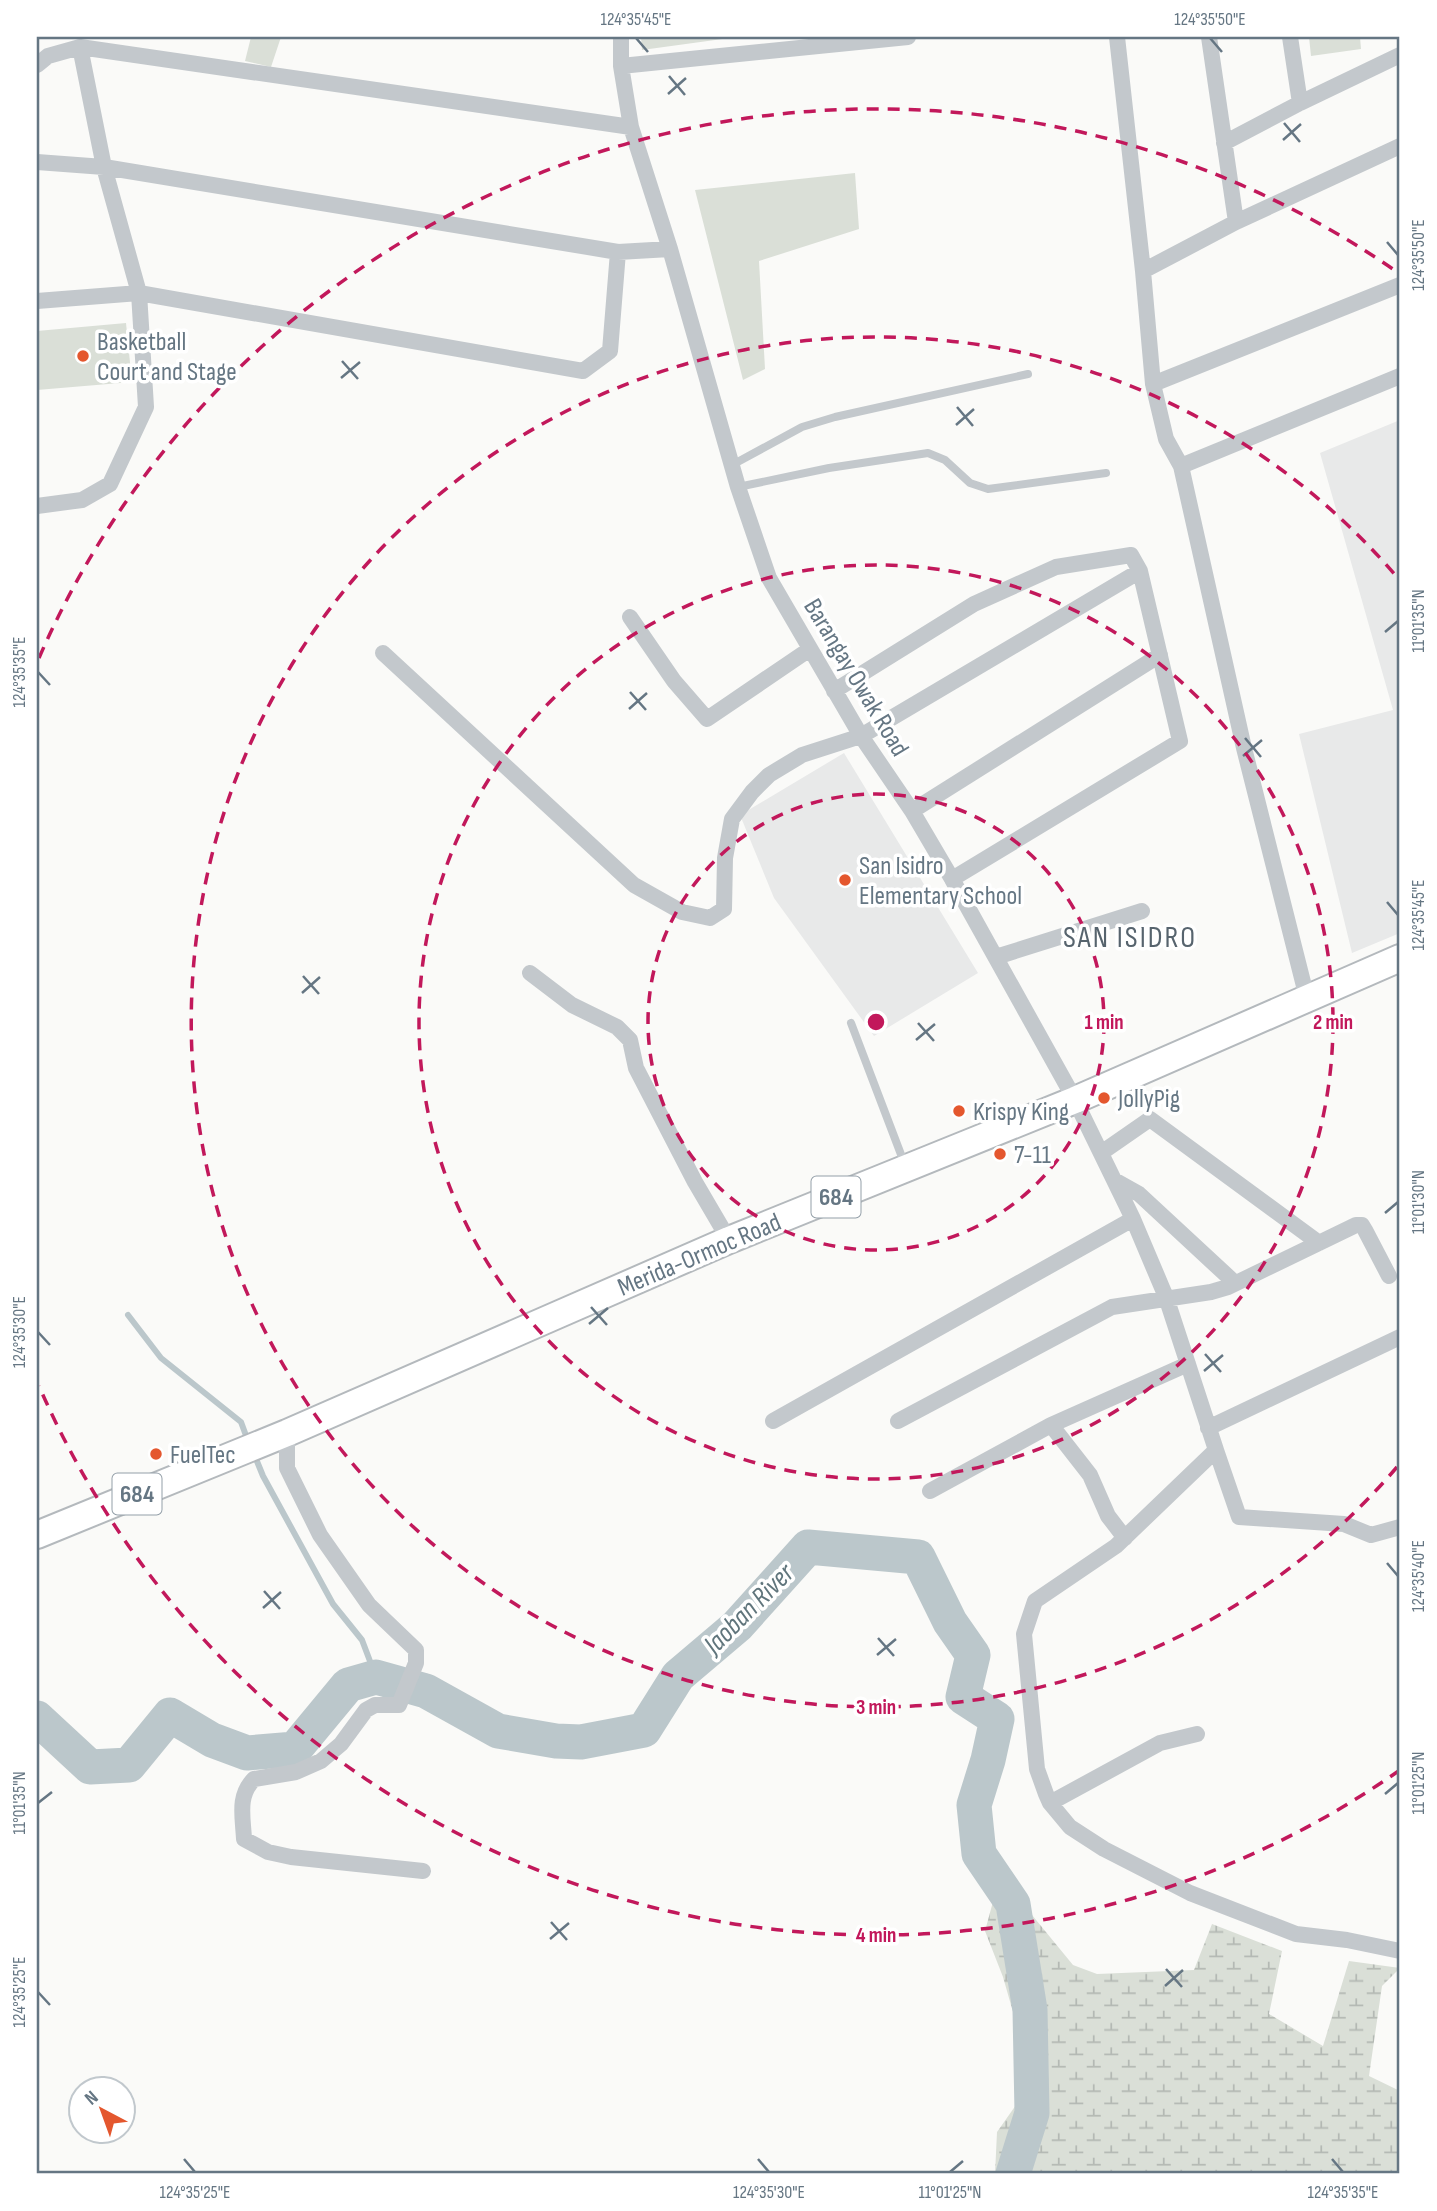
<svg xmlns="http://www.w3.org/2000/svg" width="1437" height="2211" font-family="'Sofia Sans Condensed',sans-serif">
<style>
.built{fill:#e8e9e9}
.green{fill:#dadfd7}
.wetland{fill:url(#wetland-marsh)}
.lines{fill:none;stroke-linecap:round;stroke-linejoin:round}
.stream{stroke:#bbc7cb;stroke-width:6}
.river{stroke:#bbc7cb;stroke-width:35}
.trunk-casing{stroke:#b4b9bd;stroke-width:30}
.service{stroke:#c3c8cc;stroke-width:8}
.minor{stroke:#c3c8cc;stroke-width:16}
.trunk{stroke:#fff;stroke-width:26}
.ticks{fill:none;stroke:#657683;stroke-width:2.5}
.ring{fill:none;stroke:#c2185b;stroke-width:3.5;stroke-dasharray:12 9}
.poi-dot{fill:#e4572e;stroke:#fff;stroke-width:2.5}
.labels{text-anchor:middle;stroke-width:7;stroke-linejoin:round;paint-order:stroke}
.shield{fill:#fff;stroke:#939fa8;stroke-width:2}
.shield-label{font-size:24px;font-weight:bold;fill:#657683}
.poi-label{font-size:26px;fill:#657683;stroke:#fff;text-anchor:start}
.street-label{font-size:26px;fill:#657683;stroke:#fff}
.water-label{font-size:28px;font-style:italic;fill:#60757c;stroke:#fff}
.quarter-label{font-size:30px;letter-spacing:2px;fill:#57646e;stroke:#fff}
.centre{fill:#c2185b;stroke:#fff;stroke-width:3.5}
.ring-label{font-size:21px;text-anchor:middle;font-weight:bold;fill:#c2185b;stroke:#fff;stroke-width:7;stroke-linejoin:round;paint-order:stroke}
.neatline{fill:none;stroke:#657683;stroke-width:2.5}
.ticks-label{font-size:18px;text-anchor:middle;fill:#657683}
</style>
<defs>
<pattern id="wetland-marsh" width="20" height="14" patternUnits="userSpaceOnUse" patternTransform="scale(1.75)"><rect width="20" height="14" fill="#dadfd7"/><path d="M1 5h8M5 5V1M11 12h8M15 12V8" fill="none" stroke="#b4b9b4"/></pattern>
</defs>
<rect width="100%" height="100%" fill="#fafaf8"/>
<path class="built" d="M1400,420V933L1352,953L1299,734L1393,710L1320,453Z
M844,753L978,973L874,1036L774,898L740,815Z"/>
<path class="green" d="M251,37H281L271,67L245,61Z
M641,37H737L642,50Z
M1309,37H1360L1361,49L1311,56Z
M855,173L859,229L759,261L765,369L743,380L695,190Z
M126,323L132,382L37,390V331Z"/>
<path class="wetland" d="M1000,1876L1073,1965L1097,1974L1194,1970L1212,1924L1282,1951L1269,2014L1323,2046L1349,1961L1400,1968L1382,1986L1369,2076L1400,2091V2174H995L997,2132L1016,2105L1023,2047L1003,1977L985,1931Z"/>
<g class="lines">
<path class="stream" d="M128,1315L161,1358L241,1422L248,1441
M254,1454L263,1476L333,1604L362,1640L376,1677"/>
<path class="river" d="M37,1718L90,1767L129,1765L170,1715L212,1740L247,1753L295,1749L348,1685L376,1677L426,1691L498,1731L556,1741L581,1742L644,1730L678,1676L737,1626L808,1547L918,1557L950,1622L973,1655L963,1697L997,1719L988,1760L974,1805L979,1854L1013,1904L1030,2010L1032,2113L1013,2174"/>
<defs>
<path id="trunk" d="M37,1535L287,1433L729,1240L1075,1100L1400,958"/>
</defs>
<use href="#trunk" class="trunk-casing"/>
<path class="service" d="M732,465L802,427L835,417L1028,374
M738,487L829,468L928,453L945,460L970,483L988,489L1106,473
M851,1023L905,1165"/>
<path class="minor" d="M621,37V66L631,127L670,249L738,487L769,578L861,736L912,811L952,879L1075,1100L1133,1219L1166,1297L1216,1450L1116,1546L1035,1601L1024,1634L1037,1769L1046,1794L1050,1803L1070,1827L1104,1849L1190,1893L1296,1934L1347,1940L1400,1951
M1117,37L1143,271L1153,384L1166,439L1181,466L1244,748L1307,998
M1209,37L1236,222
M1290,37L1300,103
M37,65L48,56L80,47L631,127
M621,66L908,37
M1224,143L1300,103L1400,55
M37,162L104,167L618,252L670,249
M1143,271L1236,222L1400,146
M37,301L139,293L583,371L610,351L618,252
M1153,384L1400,285
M1181,466L1400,376
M37,506L82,500L110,484L146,407L139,293L104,167L80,47
M630,617L674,681L707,719L810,649
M383,653L634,885L682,912L710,918L724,909L725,858L732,819L752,792L769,775L802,755L861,736L1140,571
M834,691L974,604L1056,567L1131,555L1140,571L1180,741L952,879
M912,811L1160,655
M996,957L1142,911
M530,973L572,1005L617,1027L630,1040L636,1068L695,1182L729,1240
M1101,1153L1150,1119L1319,1243
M1114,1180L1139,1194L1235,1283
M773,1421L1133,1219
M898,1421L1112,1307L1211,1292L1228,1287L1356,1225H1362L1365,1230L1389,1276
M1051,1425L1188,1364
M1208,1428L1400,1337
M287,1433V1468L320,1535L369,1605L416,1650V1663L399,1705H375L366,1710L341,1744L321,1761L296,1772L254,1779C237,1796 243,1817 244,1839L268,1852L291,1857L423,1871
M1216,1450L1239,1517L1344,1524L1371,1535L1400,1527
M930,1491L1051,1425L1090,1475L1108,1516L1125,1538
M1050,1803L1160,1743L1197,1734"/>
<use href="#trunk" class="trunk"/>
</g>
<path class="ticks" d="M636,38L648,52M1210,38L1222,52M669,76L685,95M668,94L686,78M1284,123L1300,142M1283,140L1301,124M1387,242L1398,255M342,361L358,379M341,378L360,362M957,407L973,426M956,425L974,409M1385,632L1398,621M38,672L50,685M630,692L646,710M629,709L647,693M1245,738L1261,757M1243,756L1262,740M1387,902L1398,915M303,976L319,994M302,993L320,977M918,1023L934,1041M916,1040L935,1024M1385,1213L1398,1202M591,1307L607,1325M589,1324L608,1308M38,1332L50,1345M1205,1354L1221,1372M1204,1371L1223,1355M1387,1563L1398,1576M264,1591L280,1609M263,1608L281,1592M878,1638L894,1656M877,1655L896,1639M1385,1794L1398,1783M38,1803L52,1792M551,1922L567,1940M550,1939L569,1923M1166,1969L1182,1987M1165,1986L1183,1970M38,1992L50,2005M184,2159L195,2172M758,2159L769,2172M1332,2159L1343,2172M950,2172L963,2161"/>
<g class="ring">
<circle cx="876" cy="1022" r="228"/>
<circle cx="876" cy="1022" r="457"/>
<path d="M1397 1467A685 685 0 1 1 1397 577"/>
<path d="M1400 1770A913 913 0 0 1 39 1386M39 658A913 913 0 0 1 1400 274"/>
</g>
<g class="poi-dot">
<circle cx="83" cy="356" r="7"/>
<circle cx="845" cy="880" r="7"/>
<circle cx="1104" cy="1098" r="7"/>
<circle cx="959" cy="1111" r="7"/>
<circle cx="1000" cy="1154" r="7"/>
<circle cx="156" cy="1454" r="7"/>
</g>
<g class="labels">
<g class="shield">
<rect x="811.5" y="1176.5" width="49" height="41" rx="5"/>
<rect x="112.5" y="1473.5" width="49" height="41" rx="5"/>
</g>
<g class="shield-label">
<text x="836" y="1205">684</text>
<text x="137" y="1502">684</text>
</g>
<g class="poi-label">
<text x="97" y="350">Basketball<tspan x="97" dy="30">Court and Stage</tspan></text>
<text x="859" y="874">San Isidro<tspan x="859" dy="30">Elementary School</tspan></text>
<text x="1118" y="1107">JollyPig</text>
<text x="973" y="1120">Krispy King</text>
<text x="1014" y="1163">7-11</text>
<text x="170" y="1463">FuelTec</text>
</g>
<g class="street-label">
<text transform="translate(857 677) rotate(59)" y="9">Barangay Owak Road</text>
<text transform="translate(699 1254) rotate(-23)" y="9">Merida-Ormoc Road</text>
</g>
<g class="water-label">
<text transform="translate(748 1608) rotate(-45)" y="10">Jaoban River</text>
</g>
<g class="quarter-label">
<text x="1130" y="947">SAN ISIDRO</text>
</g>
</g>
<circle cx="876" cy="1022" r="10" class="centre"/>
<g class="ring-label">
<text x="1104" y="1029">1 min</text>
<text x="1333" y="1029">2 min</text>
<text x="876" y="1714">3 min</text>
<text x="876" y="1942">4 min</text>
</g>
<rect width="1437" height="2211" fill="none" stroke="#ffffff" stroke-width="77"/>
<g transform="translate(102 2110) rotate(319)"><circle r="33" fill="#ffffff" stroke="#c1c8cd" stroke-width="2"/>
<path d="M0-5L12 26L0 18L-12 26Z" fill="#e4572e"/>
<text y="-10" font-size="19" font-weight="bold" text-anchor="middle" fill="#657683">N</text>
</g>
<rect x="38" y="38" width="1360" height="2134" class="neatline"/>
<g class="ticks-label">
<text x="636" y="25">124°35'45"E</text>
<text x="1210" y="25">124°35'50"E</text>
<text transform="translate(1418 255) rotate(-90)" y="6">124°35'50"E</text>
<text transform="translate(1418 621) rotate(-90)" y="6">11°01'35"N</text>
<text transform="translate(19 672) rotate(-90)" y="6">124°35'35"E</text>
<text transform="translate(1418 915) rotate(-90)" y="6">124°35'45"E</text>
<text transform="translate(1418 1202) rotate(-90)" y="6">11°01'30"N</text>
<text transform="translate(19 1332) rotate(-90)" y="6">124°35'30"E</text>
<text transform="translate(1418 1576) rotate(-90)" y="6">124°35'40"E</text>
<text transform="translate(1418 1783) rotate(-90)" y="6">11°01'25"N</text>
<text transform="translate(19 1803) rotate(-90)" y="6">11°01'35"N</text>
<text transform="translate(19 1992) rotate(-90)" y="6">124°35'25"E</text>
<text x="195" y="2198">124°35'25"E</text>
<text x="769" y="2198">124°35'30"E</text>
<text x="950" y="2198">11°01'25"N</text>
<text x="1343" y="2198">124°35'35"E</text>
</g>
</svg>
